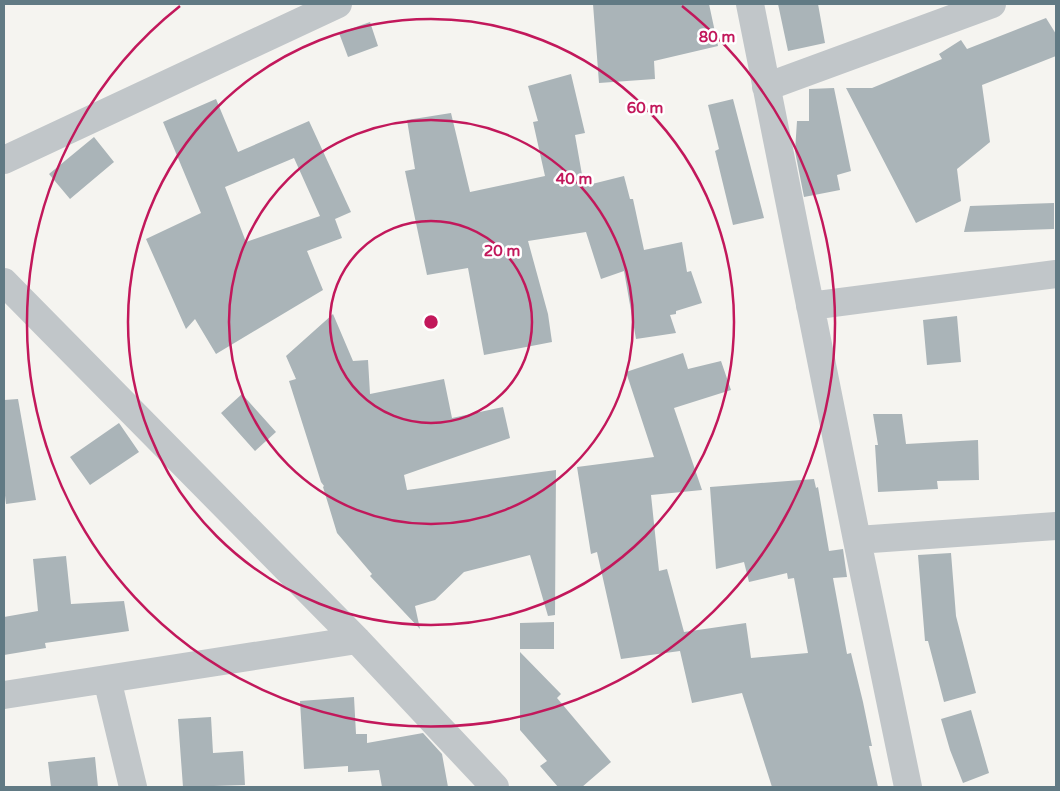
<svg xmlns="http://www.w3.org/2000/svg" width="1060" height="791" font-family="'Varela Round',sans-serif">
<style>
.building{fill:#aab4b8;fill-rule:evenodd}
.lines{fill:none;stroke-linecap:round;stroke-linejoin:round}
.minor{stroke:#c1c6c9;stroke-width:28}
.ring{fill:none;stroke:#c2185b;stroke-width:2.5}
.centre{fill:#c2185b;stroke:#fff;stroke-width:2.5}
.ring-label{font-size:15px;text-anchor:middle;font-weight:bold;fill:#c2185b;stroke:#fff;stroke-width:5;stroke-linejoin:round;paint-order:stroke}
</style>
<rect width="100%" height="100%" fill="#f5f4f0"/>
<path class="building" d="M593,4H709L718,46L654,61L655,79L599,83Z
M778,4H818L825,43L788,51Z
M1046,18L1056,34V56L982,85L990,142L957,169L961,201L916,223L846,88H872L942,59L939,54L961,40L967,49Z
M370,22L378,46L348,57L339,33Z
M571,74L585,133L575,135L584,186L624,176L630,199H633L644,250L682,242L687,272L691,271L702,303L676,311V314L670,315L676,333L636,339L624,271L601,279L586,232L528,241L548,314L552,342L484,355L468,268L427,275L405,171L415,169L407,120L451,113L470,192L545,176L533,122L538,121L528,86Z
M834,88L851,171L837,175L840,190L804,197L795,151L797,121H809V89Z
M216,99L238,152L309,121L351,212L335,219L342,238L307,251L323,290L216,354L195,319L186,329L146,239L201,213L163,122ZM294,158L320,216L246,242L225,187Z
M733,99L764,218L733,225L715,151L719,149L708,105Z
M94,137L114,162L70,199L49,174Z
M1054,203V229L964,232L970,206Z
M333,314L353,361L368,360L370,394L444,379L452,418L503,407L510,438L404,475L407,490L556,470L555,615L548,616L530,555L464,572L435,600L415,606L420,629L370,576L372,574L337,533L323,487L324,486L321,482L289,381L296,379L286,356Z
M957,316L961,362L927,365L923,320Z
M683,353L688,369L721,361L731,390L674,408L702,490L651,495L659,571L667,569L684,632L746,623L751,658L808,653L794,578L788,579L787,573L749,582L744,562L716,569L710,487L814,479L816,488L818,487L829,551L843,549L847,577L833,578L847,654L851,653L863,702L872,746H869L878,787H772L742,693L692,703L680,651L621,659L597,552L591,554L577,467L654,457L626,372Z
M242,394L276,432L255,451L221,413Z
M18,399L36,500L6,504L4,487V400Z
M873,414H902L906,444L978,440L979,480L937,481L938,489L878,492L875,445H878Z
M119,423L139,452L90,485L70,457Z
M951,553L956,616L976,693L944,702L928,641H925L918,555Z
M66,556L71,604L124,601L129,631L45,643L46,648L4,655V617L38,611L33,559Z
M554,622V649H520V623Z
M520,652L561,694L557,698L611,762L582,787H558L540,766L547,761L520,730Z
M354,697L356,734H367V743L423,733L442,754L448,787H382L379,770L348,772V766L304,769L300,701Z
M971,710L989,773L963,783L950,750L941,719Z
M211,717L213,753L243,751L245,785L183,787L178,719Z
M95,757L98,787H51L48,762Z"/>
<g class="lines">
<path class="minor" d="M750,4L857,540L908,787
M766,87L992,4
M4,160L338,4
M4,282L357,640L495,787
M810,306L1056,274
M857,540L1056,526
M107,679L133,787
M4,695L357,640"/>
</g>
<g class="ring">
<circle cx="431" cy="322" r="101"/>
<circle cx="431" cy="322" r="202"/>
<circle cx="431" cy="322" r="303"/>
<path d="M682 6A404 404 0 1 1 180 6"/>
</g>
<circle cx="431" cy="322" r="8" class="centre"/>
<g class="ring-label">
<text x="717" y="42">80 m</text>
<text x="645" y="113">60 m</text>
<text x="574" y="184">40 m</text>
<text x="502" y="256">20 m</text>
</g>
<rect width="1060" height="791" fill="none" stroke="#617a84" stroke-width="10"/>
</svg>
